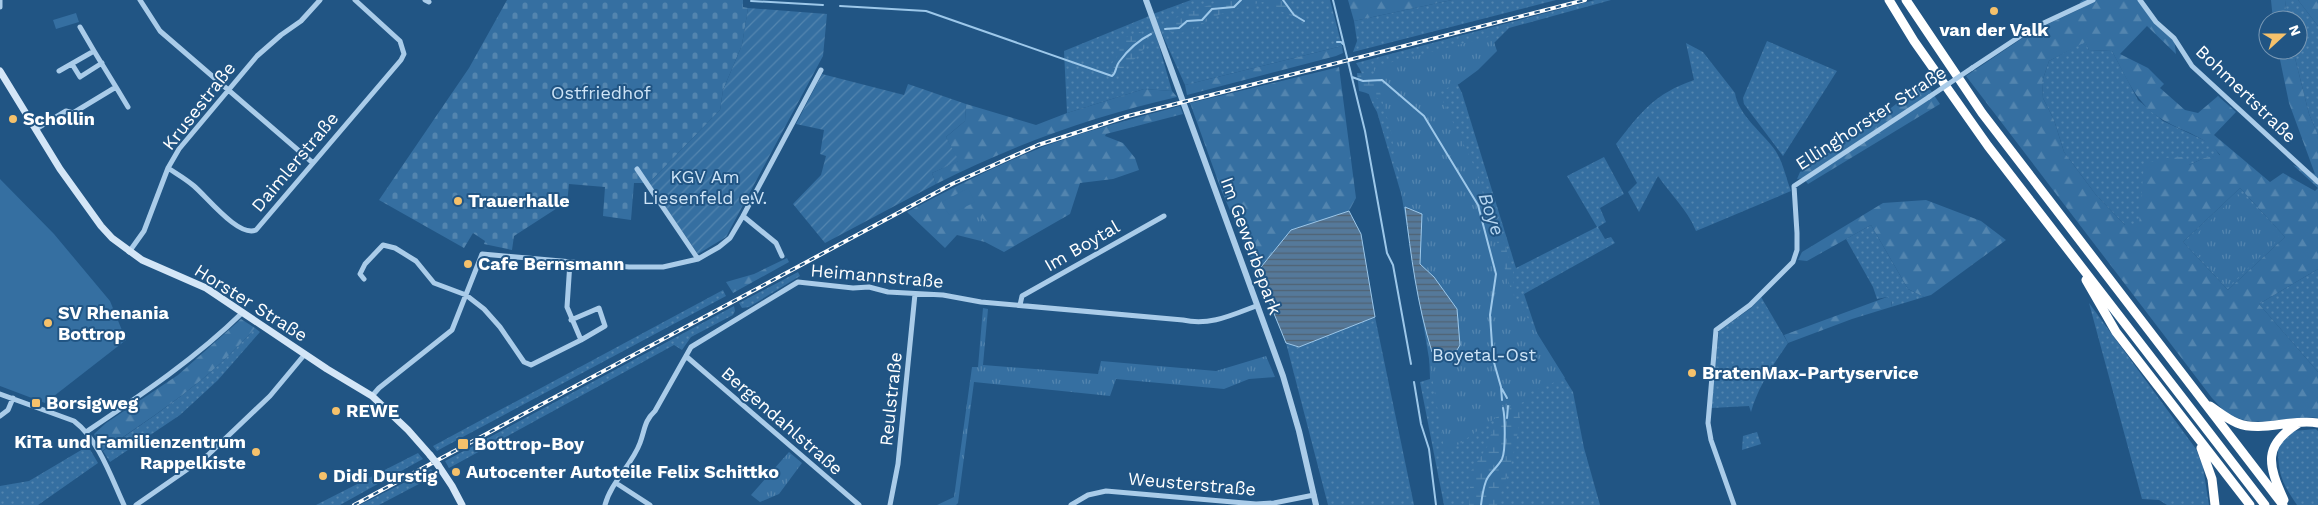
<svg xmlns="http://www.w3.org/2000/svg" width="2318" height="505" font-family="'Work Sans',sans-serif">
<style>
.grass{fill:url(#grass-dots)}
.forest{fill:url(#forest-firs);fill-rule:evenodd}
.wetland{fill:url(#wetland-marsh)}
.cemetery{fill:url(#cemetery-stones)}
.park{fill:url(#park-tufts)}
.garden{fill:url(#garden-furrows)}
.pitch{fill:#356fa1}
.water{fill:url(#water-rules);stroke:#9dc8ea}
.lines{fill:none;stroke-linecap:round;stroke-linejoin:round}
.stream{stroke:#9dc8ea;stroke-width:2}
.minor{stroke:#aacce9;stroke-width:5}
.tertiary{stroke:#aacce9;stroke-width:6}
.secondary{stroke:#d4e6f7;stroke-width:7}
.motorway{stroke:#fff;stroke-width:9}
.rail-casing{stroke:#fff;stroke-width:4}
.rail{stroke:#215584;stroke-width:2;stroke-dasharray:5.5;stroke-linecap:butt}
.minor-bridge{stroke:#aacce9;stroke-width:5}
.secondary-bridge{stroke:#d4e6f7;stroke-width:7}
.poi-dot{fill:#f5c16b;stroke:#215584;stroke-width:2}
.labels{text-anchor:middle;stroke-width:4;stroke-linejoin:round;paint-order:stroke}
.poi-label{font-size:18px;font-weight:bold;fill:#fff;stroke:#215584;text-anchor:start}
.park-label{font-size:18px;fill:#cee4f7;stroke:#215584}
.street-label{font-size:18px;fill:#fff;stroke:#215584}
.water-label{font-size:19px;font-style:italic;fill:#b5d5f0;stroke:#215584}
</style>
<defs>
<pattern id="grass-dots" width="8" height="8" patternUnits="userSpaceOnUse" patternTransform="scale(1.25)"><rect width="8" height="8" fill="#356fa1"/><path d="M2 2h.1M6 6h.1" fill="none" stroke="#5385af" stroke-width="1.8" stroke-linecap="round"/></pattern>
<pattern id="forest-firs" width="22" height="20" patternUnits="userSpaceOnUse" patternTransform="scale(1.25)"><rect width="22" height="20" fill="#356fa1"/><path d="M5 1l3.5 6h-7zM16 11l3.5 6h-7z" fill="#5385af"/></pattern>
<pattern id="wetland-marsh" width="20" height="14" patternUnits="userSpaceOnUse" patternTransform="scale(1.25)"><rect width="20" height="14" fill="#356fa1"/><path d="M1 5h8M5 5V1M11 12h8M15 12V8" fill="none" stroke="#5385af"/></pattern>
<pattern id="cemetery-stones" width="16" height="16" patternUnits="userSpaceOnUse" patternTransform="scale(1.25)"><rect width="16" height="16" fill="#356fa1"/><path d="M2 7V4a2 2 0 0 1 4 0v3zM10 15v-3a2 2 0 0 1 4 0v3z" fill="#5385af"/></pattern>
<pattern id="park-tufts" width="24" height="20" patternUnits="userSpaceOnUse" patternTransform="scale(1.25)"><rect width="24" height="20" fill="#356fa1"/><path d="M3 7l-1-3M5 7V3M7 7l1-3M15 17l-1-3M17 17v-4M19 17l1-3" fill="none" stroke="#5385af"/></pattern>
<pattern id="garden-furrows" width="10" height="10" patternUnits="userSpaceOnUse" patternTransform="scale(1.25)"><rect width="10" height="10" fill="#356fa1"/><path d="M-1 1l2-2M0 10L10 0M9 11l2-2" fill="none" stroke="#5385af"/></pattern>
<pattern id="water-rules" width="6" height="5" patternUnits="userSpaceOnUse" patternTransform="scale(1.25)"><rect width="6" height="5" fill="#55799a"/><path d="M0 2.5h6" fill="none" stroke="#506273"/></pattern>
</defs>
<rect width="100%" height="100%" fill="#215584"/>
<path class="grass" d="M1191,0H1330L1342,46L1185,85L1153,14Z
M1452,0H1556L1353,52L1357,41L1354,21Z
M1595,0H1611L1509,28L1456,81L1462,93L1516,268L1597,227L1567,176L1604,157L1624,194L1600,208L1606,222L1598,227L1605,239L1611,237L1615,243L1524,294L1538,336L1573,392L1584,448L1600,505H1444L1420,382L1430,379L1429,352L1405,207L1377,112C1367,97 1366,76 1356,63Z
M2285,0H2298L2318,26V135L2309,114L2293,50H2298V20H2287Z
M1150,14L1172,91L1144,89L1067,113L1064,51L1147,17Z
M1767,41L1837,71L1783,156L1744,104L1743,98Z
M2085,41L2089,50L2112,51L2138,100L2163,121L2212,144L2220,156L2204,158L2189,165L2140,225H2125L2096,195L2064,152L2054,120L2043,98L2042,82L2049,61Z
M1686,43L1703,52L1735,93C1738,115 1763,133 1775,150C1783,162 1786,178 1791,191L1696,231C1687,209 1671,195 1658,176L1639,212L1628,192L1637,183L1616,144C1641,112 1654,94 1694,80Z
M2240,188L2285,237L2228,290L2183,242Z
M1871,225L1908,289L1924,297L1891,307L1892,302L1887,297L1877,299L1873,287L1846,239Z
M2318,269V372L2259,304Z
M798,272L800,276L749,307L742,308L739,303Z
M723,290L726,296L444,447L437,451L433,446Z
M1761,297L1788,343C1773,365 1758,387 1751,412L1749,406L1711,408L1719,331L1751,308Z
M2089,303L2196,449L2203,467L2209,505H2167L2159,500L2142,499Z
M734,306L735,311L733,315L691,337L682,350L674,345L449,468L445,461Z
M1375,317L1414,505H1328L1286,343L1299,347Z
M255,328L260,332L218,380L180,415L110,462L103,451C157,414 212,378 255,328Z
M2316,429L2318,431V505H2297C2281,481 2278,474 2278,444L2293,431Z
M1757,432L1761,444L1742,450L1743,436Z
M88,446L98,463L38,505H0V486L29,481Z
M418,453L423,459L421,460L340,505H316Z
M431,469L436,475L379,505H360Z"/>
<path class="forest" d="M1348,0H1452L1354,21Z
M2083,0H2138L2174,38L2176,54L2147,26L2120,54L2148,68L2164,84L2160,88L2185,110L2198,113L2218,96L2236,112L2214,135L2270,182L2283,173L2315,191L2318,188L2293,165L2315,174L2289,103L2278,50H2293L2309,114L2318,135V269L2259,304L2318,372V418C2289,415 2256,430 2229,414C2223,411 2217,403 2212,398L1966,76L2033,31L2080,9V2ZM2085,42L2089,50L2112,51C2126,77 2137,106 2165,121C2184,132 2207,137 2220,155L2204,158L2189,165L2183,157L2165,158L2144,164L2139,225H2125L2096,195L2064,152L2054,120L2043,98L2042,82L2049,61ZM2240,188L2285,237L2228,290L2183,242Z
M2271,0H2285L2287,20H2273Z
M2298,0H2318V26Z
M1342,46L1343,53L1336,56L1187,95L1185,85Z
M1339,67L1356,198L1349,211L1291,230L1257,272L1222,192L1190,103Z
M1925,82L1940,104L1808,184L1803,178L1797,179L1800,172L1858,133Z
M1144,89L1172,91L1177,97C1093,116 1013,145 936,184L932,173L958,161L946,137L965,121L966,104L1036,125L1067,113Z
M1180,106L1183,114L1106,134L1105,136L1123,143L1135,158L1139,170L1113,179L1080,183L1070,214L1004,252L985,242L957,235L945,248L907,212C952,188 997,165 1045,146C1089,130 1135,118 1180,106Z
M1926,200L1981,221L2006,240L1931,295L1924,297L1908,289L1871,225L1807,261L1798,260L1802,252L1883,203Z
M787,258L789,262L733,293L726,282L754,274Z
M1887,297L1892,299L1891,307L1852,319L1788,343L1784,335Z
M241,319L255,328C212,378 157,414 102,451L94,434L106,423L178,375Z"/>
<path class="wetland" d="M1222,0H1287L1290,9L1303,19V22L1263,2C1249,5 1234,9 1221,14C1206,20 1186,38 1170,32L1165,22Z
M1140,32L1151,42C1140,51 1126,75 1110,71L1109,67L1119,54L1121,39Z
M1398,68L1437,103L1465,144L1486,208L1504,242L1513,271L1520,420L1513,458L1497,505H1469L1471,471L1487,447L1494,424L1495,399L1419,123C1403,114 1375,94 1359,91L1357,73L1373,74Z"/>
<path class="cemetery" d="M507,0H743V7L748,8L742,45L723,90L720,110L649,183H634L631,220L603,216L605,187L569,184L567,204L565,203L514,236L512,250L484,244L485,241L473,233L464,248L379,200L469,68Z"/>
<path class="park" d="M1492,36L1497,51L1478,70L1459,84L1438,91L1476,170L1512,293L1565,378L1530,392L1532,398L1508,409L1445,454L1391,132L1373,67Z
M2238,194L2280,238L2227,288L2187,243Z
M976,214L986,221L982,232L968,224Z
M983,308L988,309L983,365L1098,374L1101,361L1216,371L1266,356L1275,377L1249,379L1224,389L1116,379L1110,396L974,382L958,503L956,505H937L954,497L972,367H978Z
M789,452L802,463L779,494L760,502L751,495Z"/>
<path class="garden" d="M748,8L827,14L823,56L726,237L698,254L649,183L720,110L723,90L742,45Z
M822,74L904,95L908,84L966,104L965,121L946,137L959,161L932,173L936,184L825,243L793,204L821,175L826,156L820,154L824,130L796,124Z"/>
<path class="pitch" d="M76,13L79,22L56,29L53,20Z
M0,179L54,234L110,301L126,340L45,403L0,386Z
M968,188L975,202L949,215L942,202Z"/>
<path class="water" d="M1405,207L1422,214L1420,264L1434,277L1457,309L1460,345L1451,360L1432,352C1417,304 1411,256 1405,207Z
M1349,211L1361,234L1375,317L1299,347L1286,343L1257,272L1291,230Z"/>
<g class="lines">
<path class="stream" d="M1283,0L1294,15L1304,21
M1333,0L1365,131L1387,253L1393,265L1411,364
M751,1L823,5
M840,6L926,11L1112,76C1117,72 1115,67 1119,62C1127,51 1139,40 1151,34
M1165,29L1179,28L1187,21L1202,20L1212,9L1234,7L1241,0
M1337,42H1341L1343,44
M1352,77L1363,81L1382,80L1424,116L1478,205L1496,274L1490,315L1493,359L1501,387L1502,400
M1414,382L1421,424L1429,449L1436,505
M1502,389L1507,398
M1507,418L1508,406
M1481,505C1482,497 1483,489 1486,481C1489,473 1498,467 1502,459C1506,450 1505,416 1503,408"/>
<path class="minor" d="M140,0L160,31L313,163
M425,0L429,2
M2140,0L2156,22L2174,38L2192,66L2318,182
M0,7V0
M80,27L94,51
M72,64L80,77L102,63
M1972,68L2031,29L2093,0
M116,87L128,107
M36,129L66,111L73,113L116,87L94,51L59,71
M168,168C177,174 186,179 194,186C207,197 239,238 256,230L401,60L404,54L400,41L355,0
M637,169L698,259
M129,252L144,231L168,168L179,149L257,56L281,35L301,21L320,0
M782,256L776,243L743,216L821,70
M364,279L360,274L365,264L383,245L395,248L416,261L434,283L466,295L484,309L500,327L524,362L531,365L581,340L567,307L570,262
M1020,305L1022,296L1164,216
M571,320L599,308L605,326L581,340
M687,357L859,505
M0,394L74,421C99,440 111,477 124,505
M372,396L379,388L452,330L482,254L629,267H663L698,259L719,247L730,238L743,216
M0,416L8,410L13,398
M86,432C141,395 195,359 243,312
M616,483L650,505
M136,505L208,455L270,396L305,354
M605,505C611,482 632,465 640,443C645,430 644,421 655,411L691,347L798,282L853,288L869,287L888,292L943,295L981,302L1183,320C1210,326 1232,315 1256,306
M890,505L898,464L915,294
M1071,505L1088,495L1106,491L1256,504L1274,503L1314,495
M1734,505L1711,440L1708,423L1716,330L1750,305L1793,262L1797,250V233L1794,186L1929,97"/>
<path class="tertiary" d="M1146,0L1283,376L1299,431L1316,505"/>
<path class="secondary" d="M0,71L60,169L101,226L112,238L142,260L206,288L327,369L372,396L408,430L430,455
M438,465L452,486L462,505"/>
<path class="motorway" d="M1889,0L1914,41L1988,146L2265,505
M1906,0L1982,113L2283,505
M2086,280L2116,332L2250,505
M2210,406C2219,412 2227,419 2237,423C2262,433 2291,418 2318,423
M2201,448L2212,479L2215,505
M2284,500C2268,465 2262,445 2299,423"/>
<defs>
<path id="rail" d="M354,505L952,184L1038,145L1128,116L1585,0"/>
</defs>
<use href="#rail" class="rail-casing"/>
<use href="#rail" class="rail"/>
<path class="minor-bridge" d="M1929,97L1972,68"/>
<path class="secondary-bridge" d="M430,455L438,465"/>
</g>
<g class="poi-dot">
<circle cx="1994" cy="11" r="5"/>
<circle cx="13" cy="119" r="5"/>
<circle cx="458" cy="201" r="5"/>
<circle cx="468" cy="264" r="5"/>
<circle cx="48" cy="323" r="5"/>
<circle cx="1692" cy="373" r="5"/>
<rect x="31" y="398" width="10" height="10" rx="2.5"/>
<circle cx="336" cy="411" r="5"/>
<rect x="457" y="438" width="12" height="12" rx="2.5"/>
<circle cx="256" cy="452" r="5"/>
<circle cx="456" cy="472" r="5"/>
<circle cx="323" cy="476" r="5"/>
</g>
<g class="labels">
<g class="poi-label">
<text x="1994" y="36" text-anchor="middle">van der Valk</text>
<text x="23" y="125">Schollin</text>
<text x="468" y="207">Trauerhalle</text>
<text x="478" y="270">Cafe Bernsmann</text>
<text x="58" y="319">SV Rhenania<tspan x="58" dy="21">Bottrop</tspan></text>
<text x="1702" y="379">BratenMax-Partyservice</text>
<text x="46" y="409">Borsigweg</text>
<text x="346" y="417">REWE</text>
<text x="246" y="448" text-anchor="end">KiTa und Familienzentrum<tspan x="246" dy="21">Rappelkiste</tspan></text>
<text x="474" y="450">Bottrop-Boy</text>
<text x="466" y="478">Autocenter Autoteile Felix Schittko</text>
<text x="333" y="482">Didi Durstig</text>
</g>
<g class="park-label">
<text x="601" y="99">Ostfriedhof</text>
<text x="705" y="183">KGV Am<tspan x="705" dy="21">Liesenfeld e.V.</tspan></text>
<text x="1484" y="361">Boyetal-Ost</text>
</g>
<g class="street-label">
<text transform="translate(2246 94) rotate(44)" y="6">Bohmertstraße</text>
<text transform="translate(199 106) rotate(-52)" y="6">Krusestraße</text>
<text transform="translate(1871 118) rotate(-33)" y="6">Ellinghorster Straße</text>
<text transform="translate(295 162) rotate(-50)" y="6">Daimlerstraße</text>
<text transform="translate(1082 246) rotate(-30)" y="6">Im Boytal</text>
<text transform="translate(1251 246) rotate(70)" y="6">Im Gewerbepark</text>
<text transform="translate(877 276) rotate(5)" y="6">Heimannstraße</text>
<text transform="translate(251 303) rotate(32)" y="6">Horster Straße</text>
<text transform="translate(891 399) rotate(-84)" y="6">Reulstraße</text>
<text transform="translate(782 421) rotate(41)" y="6">Bergendahlstraße</text>
<text transform="translate(1192 484) rotate(5)" y="6">Weusterstraße</text>
</g>
<g class="water-label">
<text transform="translate(1492 214) rotate(71)" y="7">Boye</text>
</g>
</g>
<g transform="translate(2283 35) rotate(69)"><circle r="24" fill="#215584" stroke="#7a99b5"/>
<path d="M0-4L9 19L0 12L-9 19Z" fill="#f5c16b"/>
<text y="-8" font-size="14" font-weight="bold" text-anchor="middle" fill="#ffffff">N</text>
</g>
</svg>
